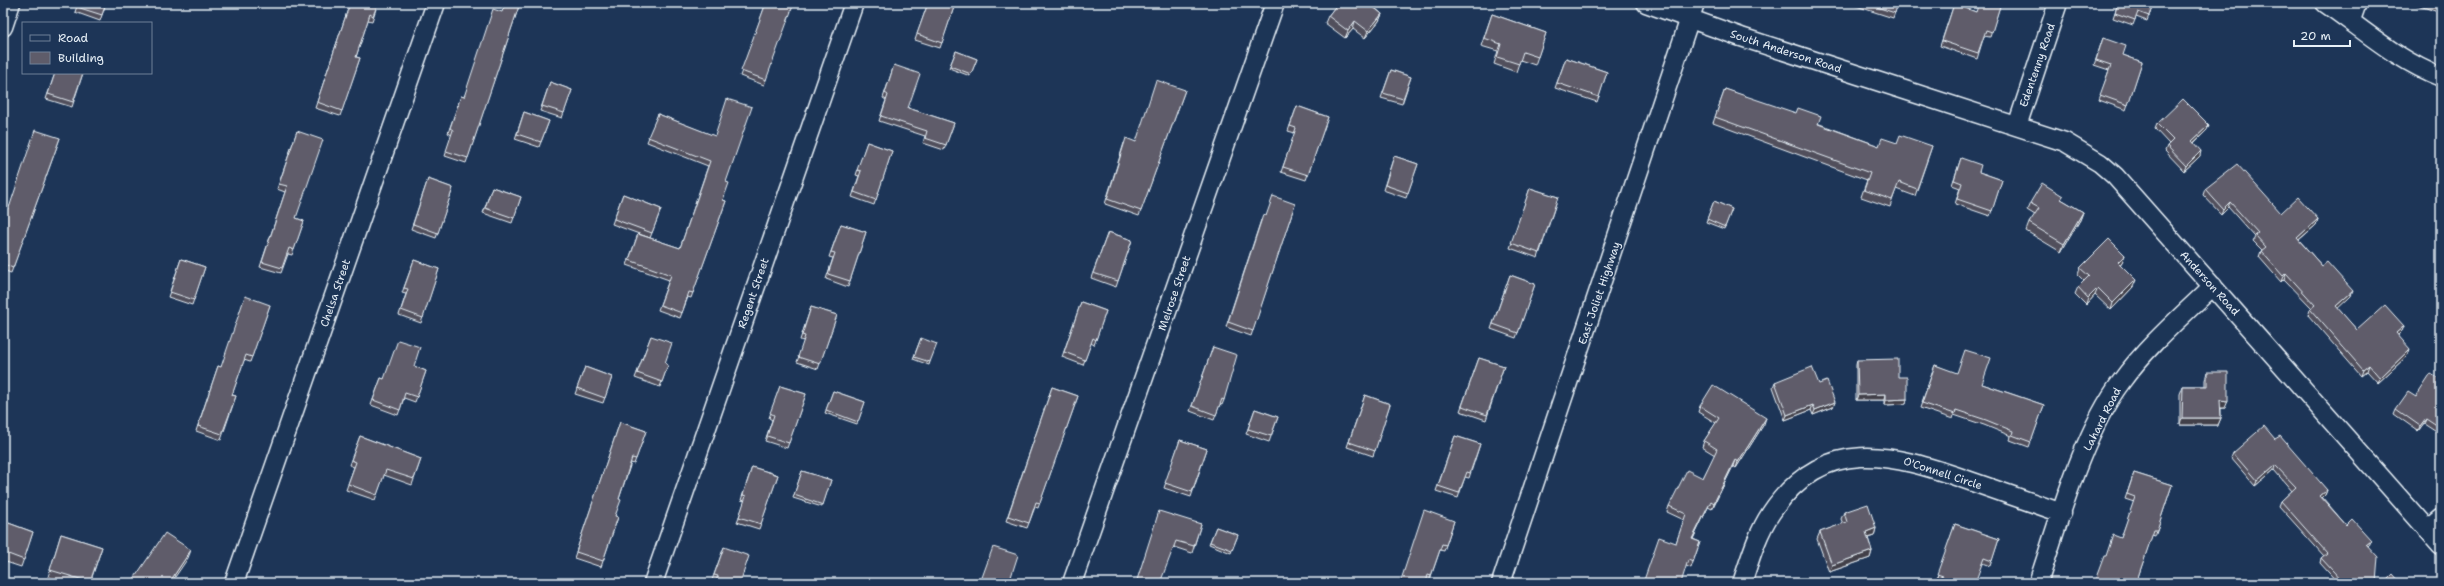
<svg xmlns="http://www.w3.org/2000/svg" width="2444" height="586" font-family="'Shantell Sans',sans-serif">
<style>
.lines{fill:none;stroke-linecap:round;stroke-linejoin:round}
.street-casing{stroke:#e8f1f8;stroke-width:21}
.street{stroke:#1d3557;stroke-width:18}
.wall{fill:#514f5b;stroke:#e8f1f8}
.shaded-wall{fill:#42404a;stroke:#e8f1f8}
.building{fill:#5e5c6a;stroke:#e8f1f8}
.labels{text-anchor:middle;stroke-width:3;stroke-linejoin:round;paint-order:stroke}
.street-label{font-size:11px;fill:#e8f1f8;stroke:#1d3557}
</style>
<rect width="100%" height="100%" fill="#1d3557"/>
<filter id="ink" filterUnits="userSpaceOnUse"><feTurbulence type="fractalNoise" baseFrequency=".025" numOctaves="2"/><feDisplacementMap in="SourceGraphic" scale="8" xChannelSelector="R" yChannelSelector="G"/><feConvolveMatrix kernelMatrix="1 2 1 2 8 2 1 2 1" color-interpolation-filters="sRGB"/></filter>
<g filter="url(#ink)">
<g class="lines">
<defs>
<path id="street" d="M1646,3L1741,37L2065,142L2100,163L2115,176L2441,545
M2325,3C2363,29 2398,61 2441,77
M2351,20L2357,3
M3,27L11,3
M2017,126L2058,3
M2427,530L2441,518
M234,583L436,3
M653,583L854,3
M1072,583L1275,3
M1501,583L1695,3
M1742,583C1750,559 1757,534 1771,513C1824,434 1892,454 1967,480C1999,491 2030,502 2062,513
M2038,583C2059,521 2082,434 2121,382C2147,346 2182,316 2213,286"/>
</defs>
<use href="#street" class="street-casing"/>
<use href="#street" class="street"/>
</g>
<path class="wall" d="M78,3H106L100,21L75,12Z
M350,3H378L372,21L368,20L356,57L360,58L340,116L315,108Z
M520,3L466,163L445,156L452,135L448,133L461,96L464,97L502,12Z
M766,3V80L764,85L740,76Z
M928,3L955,4L940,48L915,40Z
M1338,3H1377L1374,7L1382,14L1379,21L1365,38L1353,29L1345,38L1325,23L1328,16Z
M1847,3H1898L1893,18Z
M2118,3H2153L2147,21L2136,17L2133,25L2113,18Z
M2415,3H2441V13L2414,4Z
M1954,4L1976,12L1998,5L2000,6L1990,37L1984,36L1977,59L1940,46Z
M1492,14L1546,33L1535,65L1520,60L1516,72L1494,64L1498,51L1481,46Z
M2103,38L2123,55L2142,62L2126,110L2099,100L2109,70L2094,65Z
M956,51L977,59L970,76L949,68Z
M1566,58L1607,72L1597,102L1555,88Z
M894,65L908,108L954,123L944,150L923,143L925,136L879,121L886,100L883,98Z
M1391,70L1411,77L1402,104L1381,98Z
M55,73H83L72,107L46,99Z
M550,82L572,90L562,118L540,111Z
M1725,89L1879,146L1897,143L1932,146L1915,196L1896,189L1890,207L1861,197L1867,180L1713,123Z
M1185,90L1139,216L1105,204L1124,143L1136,142Z
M1297,106L1328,117L1306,180L1281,172L1295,133L1288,131Z
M524,112L549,121L539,147L515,139Z
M658,114L714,136L726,182L723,200L726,201L691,298L688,297L680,318L658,310L669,280L627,265L638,234L680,248L708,166L647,142Z
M2157,124L2207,130L2194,143L2200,156L2184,171L2165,151L2167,146L2169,144L2155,129Z
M297,131L296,218L304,221L292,255L288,254L281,273L260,267L285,192L277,189Z
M60,138L11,273L3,270V216L8,208Z
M867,142L892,151L874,205L852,197L859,176L856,175Z
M1394,156L1418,164L1406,198L1383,190Z
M1961,158L1979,172L2002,180L1990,216L1955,204L1960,188L1952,185Z
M428,179L453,188L436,238L411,229Z
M492,187L521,197L512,223L483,213Z
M1530,188L1558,197L1538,258L1510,248Z
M2205,189L2281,213L2318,219L2316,225L2299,240L2322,266L2351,296L2337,308L2357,330L2404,326L2402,331L2398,335L2408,355L2378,383L2367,371L2361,376L2308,315L2310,309L2312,308L2284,279L2281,282L2259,257L2261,251L2262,250L2253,241L2255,237L2228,207L2221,214L2203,195Z
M623,194L661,209L650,238L612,224Z
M2061,199L2083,212L2080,220L2061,252L2026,231L2029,223L2035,215L2027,210L2030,203Z
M1714,201L1732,209L1724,229L1706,222Z
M1295,204L1251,336L1226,327L1261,220L1266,216Z
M841,224L866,232L848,287L826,279L833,258L829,257Z
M1108,232L1132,240L1116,287L1091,278Z
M2125,255L2122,262L2120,265L2133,287L2111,310L2095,295L2086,305L2075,294L2078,287L2084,281L2078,275L2080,268Z
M181,259L205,267L192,305L168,297Z
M414,260L439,269L421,323L399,315L406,294L402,293Z
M1510,275L1535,284L1516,338L1491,329Z
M1081,302L1106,311L1094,345L1091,343L1083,365L1062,357Z
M270,305L250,362L244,360L232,395L236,396L221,440L196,431L218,366L221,367Z
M811,307L837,315L818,369L797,362L804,341L800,340Z
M651,336L665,363L668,365L660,387L635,378Z
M921,338L930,362L929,365L913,359Z
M1213,347L1224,400L1222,405L1220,404L1214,420L1190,411Z
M1479,358L1504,366L1486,420L1460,411Z
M1857,360L1898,377L1907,399L1906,404L1885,405V400H1856V365Z
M1935,365L1982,384L2044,405L2029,447L2010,440L2011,436L1984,425L1954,415L1953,419L1920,408Z
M414,366L426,371L415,402L404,398L398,415L371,405L381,378L384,379Z
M585,367L612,377L603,403L575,394Z
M2207,372L2225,408H2221V418L2218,425H2180V394L2183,386H2205V380Z
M2441,380V434L2424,423L2418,431L2394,414L2396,409Z
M1775,382L1819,384L1835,402L1833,407L1813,415L1811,410L1785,420L1773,387Z
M780,386L806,394L787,448L765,441L772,420L769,418Z
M1052,387L1078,396L1038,508L1035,507L1027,528L1006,521Z
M833,391L865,402L857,424L825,413Z
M1365,395L1390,404L1373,456L1347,447Z
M1700,406L1764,424L1736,468L1733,466L1712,509L1708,507L1693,539L1700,542L1691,568L1686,566L1676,543L1684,520L1667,512L1669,506L1703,478L1715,455L1702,447L1704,441L1716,423L1698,412Z
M1255,409L1278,417L1269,442L1246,434Z
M620,422L646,431L634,464L631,463L619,499L615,516L618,517L601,567L574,558Z
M360,436L421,459L412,485L384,475L375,500L346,490L354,467L349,465Z
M1455,436L1480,444L1469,478L1465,477L1458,498L1436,491Z
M2275,439L2327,490L2325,495L2322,497L2346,525L2369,545L2368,546L2376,583H2338L2320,563L2321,558L2324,556L2279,506L2281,501L2292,491L2274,470L2255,486L2231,458L2233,453Z
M1180,440L1207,449L1191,497L1164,488Z
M752,467L778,475L759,529L737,522L745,501L741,500Z
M802,471L831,480L822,507L793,498Z
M2134,473L2172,485L2155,536L2152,535L2136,583H2094L2106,556L2121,538L2134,502L2125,499Z
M1844,512L1876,528L1874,536L1868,538L1872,551L1870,558L1829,572L1817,539L1820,532L1843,524L1841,519Z
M1157,517L1201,524L1192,553L1174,547Z
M3,521L33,532L21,567L3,561Z
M1454,521L1444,551L1440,550L1429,582L1426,581L1400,583Z
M1955,524L1999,539L1990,566L1982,563L1941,581L1936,580Z
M1216,527L1238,535L1231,553L1209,544Z
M61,534L102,547L90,583H67L48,577Z
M724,547L740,583L716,581L712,580Z"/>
<path class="shaded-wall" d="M1374,3H1377L1369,13L1372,6Z
M1382,14L1379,21L1365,38L1368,31Z
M1355,21L1353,29L1345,38L1348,31Z
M2209,125L2207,130L2190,146L2192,141Z
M2201,151L2200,156L2184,171L2186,166Z
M2230,202L2228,207L2221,214L2223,209Z
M2083,212L2080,220L2061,252L2064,244Z
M2318,219L2316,225L2295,243L2297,238Z
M2125,255L2122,262L2115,270L2118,262Z
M2286,273L2284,279L2281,282L2283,276Z
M2136,280L2133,287L2111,310L2113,303Z
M2098,288L2095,295L2086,305L2088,298Z
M2353,291L2351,296L2334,312L2336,306Z
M2404,326L2402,331L2394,339L2396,333Z
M2410,349L2408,355L2378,383L2380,378Z
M2369,365L2367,371L2361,376L2363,370Z
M1886,394L1885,400H1856L1858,395Z
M1907,399L1906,404L1885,405L1886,400Z
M2220,400L2228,401L2225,408H2218Z
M1835,402L1833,407L1813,415L1815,410Z
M1813,405L1811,410L1785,420L1787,415Z
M1766,418L1764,424L1736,468L1738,462Z
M2182,418H2221L2218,425H2180Z
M2426,418L2424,423L2418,431L2420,426Z
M1735,460L1733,466L1712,509L1714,503Z
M2275,465L2274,470L2255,486L2257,481Z
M2327,490L2325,495L2319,501L2320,496Z
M1711,501L1708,507L1690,545L1692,539Z
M1876,528L1874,536L1863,539L1866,532Z
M2371,540L2369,545L2364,549L2366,544Z
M191,550L188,558L171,583H169Z
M1872,551L1870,558L1829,572L1832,565Z"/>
<path class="building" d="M78,3H106L102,15L77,7Z
M350,3H378L373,16L370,14L356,57L360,58L342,111L317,102Z
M505,3H520L468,158L446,151L453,130L450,128L461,96L464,97L493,9L502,12Z
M766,3H794L766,80L741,71Z
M928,3H953L955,4L942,43L917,34Z
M1338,3H1374L1372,6L1382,14L1368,31L1355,21L1348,31L1328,16Z
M1864,3H1898L1895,13Z
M1979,3H1999L1998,5L2000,6L1992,32L1986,30L1978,53L1942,41L1954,4L1976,12Z
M2118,3H2153L2149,16L2138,12L2135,20L2115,13Z
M2429,3H2441V7Z
M1492,14L1546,33L1538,57L1523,52L1519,64L1497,57L1501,44L1484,38Z
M2103,38L2126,46L2123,55L2142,62L2128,105L2100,95L2111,65L2096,60Z
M956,51L977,59L971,74L950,66Z
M1566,58L1607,72L1599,97L1557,83Z
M894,65L920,74L908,108L954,123L946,145L925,138L927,131L881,116L888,95L885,93Z
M1391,70L1411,77L1403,99L1383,93Z
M55,73H83L73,102L48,94Z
M1156,80L1185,90L1141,211L1107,199L1126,138L1136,142Z
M550,82L572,90L564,113L542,106Z
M1725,89L1796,113L1798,108L1821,116L1818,124L1879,146L1882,138L1897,143L1900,135L1932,146L1917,189L1899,182L1892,200L1864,190L1870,173L1715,117Z
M727,99L752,107L726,182L729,183L723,200L726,201L693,293L689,292L682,313L660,305L671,275L629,260L638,234L680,248L710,161L648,137L658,114L715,136Z
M2183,99L2209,125L2192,141L2201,151L2186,166L2167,146L2173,140L2157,124Z
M1297,106L1328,117L1308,175L1283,167L1296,128L1290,126Z
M524,112L549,121L541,142L517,134Z
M35,130L60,138L13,268L3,264V216L6,207L9,208Z
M297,131L323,140L296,218L304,221L294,250L289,248L282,268L262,262L287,186L279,184Z
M867,142L892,151L876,200L854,192L861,171L857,170Z
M1394,156L1418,164L1408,193L1385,185Z
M1961,158L1981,165L1979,172L2002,180L1992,211L1957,199L1962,183L1954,180Z
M2237,164L2281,213L2298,197L2318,219L2297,238L2322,266L2327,262L2353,291L2336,306L2357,330L2385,305L2404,326L2396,333L2410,349L2380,378L2369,365L2363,370L2310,309L2315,305L2286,273L2283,276L2261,251L2266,247L2255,235L2258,233L2230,202L2223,209L2205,189Z
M428,179L453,188L438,233L413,224Z
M2042,183L2063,196L2061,199L2083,212L2064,244L2029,223L2039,208L2030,203Z
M492,187L521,197L514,218L485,208Z
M1530,188L1558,197L1539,253L1511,243Z
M623,194L661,209L652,233L614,219Z
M1273,196L1295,204L1253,331L1228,322L1263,215L1266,216Z
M1714,201L1732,209L1725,227L1707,219Z
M841,224L866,232L850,281L828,274L835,253L831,252Z
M1108,232L1132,240L1118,281L1093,273Z
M2109,239L2125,255L2118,262L2136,280L2113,303L2098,288L2088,298L2078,287L2089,276L2080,268Z
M181,259L205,267L194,300L170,292Z
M414,260L439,269L423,318L401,310L408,289L404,288Z
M1510,275L1535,284L1518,333L1493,324Z
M245,296L270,305L252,357L246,355L232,395L236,396L222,434L198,426L218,366L221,367Z
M3,298L6,299L3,307Z
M1081,302L1106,311L1096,340L1093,338L1085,360L1064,352Z
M811,307L837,315L820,364L798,357L805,336L802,335Z
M651,336L672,343L665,363L668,365L662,382L637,373Z
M921,338L937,344L930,362L914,357Z
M398,340L420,347L414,366L426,371L417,397L405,393L400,410L373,400L381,378L384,379Z
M1213,347L1237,355L1224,400L1222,399L1216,415L1192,406Z
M1965,350L1991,358L1982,384L2044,405L2031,442L2012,435L2013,431L1986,420L1956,410L1955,414L1922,403L1935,365L1957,373Z
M1479,358L1504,366L1487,415L1462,406Z
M1898,359V377H1907V399L1886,400V394L1858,395L1857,360Z
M585,367L612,377L605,398L577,388Z
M1812,367L1819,384L1827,381L1835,402L1815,410L1813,405L1787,415L1775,382Z
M2207,372H2228V401L2220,400L2221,418H2182L2183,386H2207Z
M2431,374L2441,380V428L2426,418L2420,426L2396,409L2408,392L2416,397Z
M1713,385L1766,418L1738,462L1735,460L1714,503L1711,501L1692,539L1700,542L1693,562L1688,560L1681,583H1643L1659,537L1676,543L1686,514L1669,506L1687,470L1703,478L1717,449L1704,441L1719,418L1700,406Z
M780,386L806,394L789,443L767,436L774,415L770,413Z
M1052,387L1078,396L1040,503L1036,502L1029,523L1008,516Z
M833,391L865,402L858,422L826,410Z
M1365,395L1390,404L1375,451L1349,442Z
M1255,409L1278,417L1271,436L1248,429Z
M620,422L646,431L636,459L632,458L619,499L621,500L615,516L618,517L603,561L576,552Z
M2264,426L2275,439L2280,436L2327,490L2320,496L2346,525L2352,519L2371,540L2366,544L2378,557L2376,583H2344L2321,558L2327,553L2281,501L2296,487L2275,465L2257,481L2233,453Z
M360,436L421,459L414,479L386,470L377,495L348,484L356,462L351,460Z
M1455,436L1480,444L1470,473L1467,472L1459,493L1438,486Z
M1180,440L1207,449L1192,492L1165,483Z
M752,467L778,475L761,524L739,517L746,496L743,495Z
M802,471L831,480L823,505L794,495Z
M2134,473L2172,485L2157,530H2154L2136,583H2130L2119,579L2117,583H2094L2104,556H2106L2113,535L2121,538L2135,497L2127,494Z
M1868,504L1876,528L1866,532L1872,551L1832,565L1820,532L1847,522L1844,512Z
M1424,510L1454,521L1446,545L1442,544L1431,576L1428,575L1426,583H1400Z
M1159,511L1201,524L1194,546L1176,541L1160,583H1136Z
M3,521L33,532L24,560L3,552Z
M1955,524L1999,539L1992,561L1984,558L1975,583H1941L1943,576L1937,574Z
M1216,527L1238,535L1232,550L1210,542Z
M165,533L191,550L169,583H131Z
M61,534L102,547L90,582L50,570Z
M724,547L749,556L740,583H715L718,576L714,575Z
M993,547L1018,555L1009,583H980Z
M2393,574L2401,583H2384Z"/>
</g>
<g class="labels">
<g class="street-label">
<text transform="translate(1786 51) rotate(18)" y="4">South Anderson Road</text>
<text transform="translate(2037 65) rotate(-71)" y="4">Edentenny Road</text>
<text transform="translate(2210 283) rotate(48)" y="4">Anderson Road</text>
<text transform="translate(335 293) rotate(-71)" y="4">Chelsa Street</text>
<text transform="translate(753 293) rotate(-71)" y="4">Regent Street</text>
<text transform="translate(1174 293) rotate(-71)" y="4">Melrose Street</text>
<text transform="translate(1599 293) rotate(-71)" y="4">East Joliet Highway</text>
<text transform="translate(2102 419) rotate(-63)" y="4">Lahard Road</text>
<text transform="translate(1943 473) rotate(18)" y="4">O'Connell Circle</text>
</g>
</g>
<rect width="2444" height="586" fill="none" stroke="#1d3557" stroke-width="16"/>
<rect x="8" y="8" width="2428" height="570" fill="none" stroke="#e8f1f8" stroke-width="1.5" filter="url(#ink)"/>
<rect x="22" y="22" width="130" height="52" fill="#1d3557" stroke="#6e8097"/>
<rect x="30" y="35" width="20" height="6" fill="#1d3557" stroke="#6e8097"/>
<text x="58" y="42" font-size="12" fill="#e8f1f8">Road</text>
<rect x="30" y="52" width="20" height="12" fill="#5e5c6a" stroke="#6e8097"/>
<text x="58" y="62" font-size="12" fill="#e8f1f8">Building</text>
<path d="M2294 40v6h56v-6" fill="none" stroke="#e8f1f8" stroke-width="2"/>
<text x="2300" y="40" font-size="12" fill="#e8f1f8" stroke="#1d3557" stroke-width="3" paint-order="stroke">20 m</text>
</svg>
